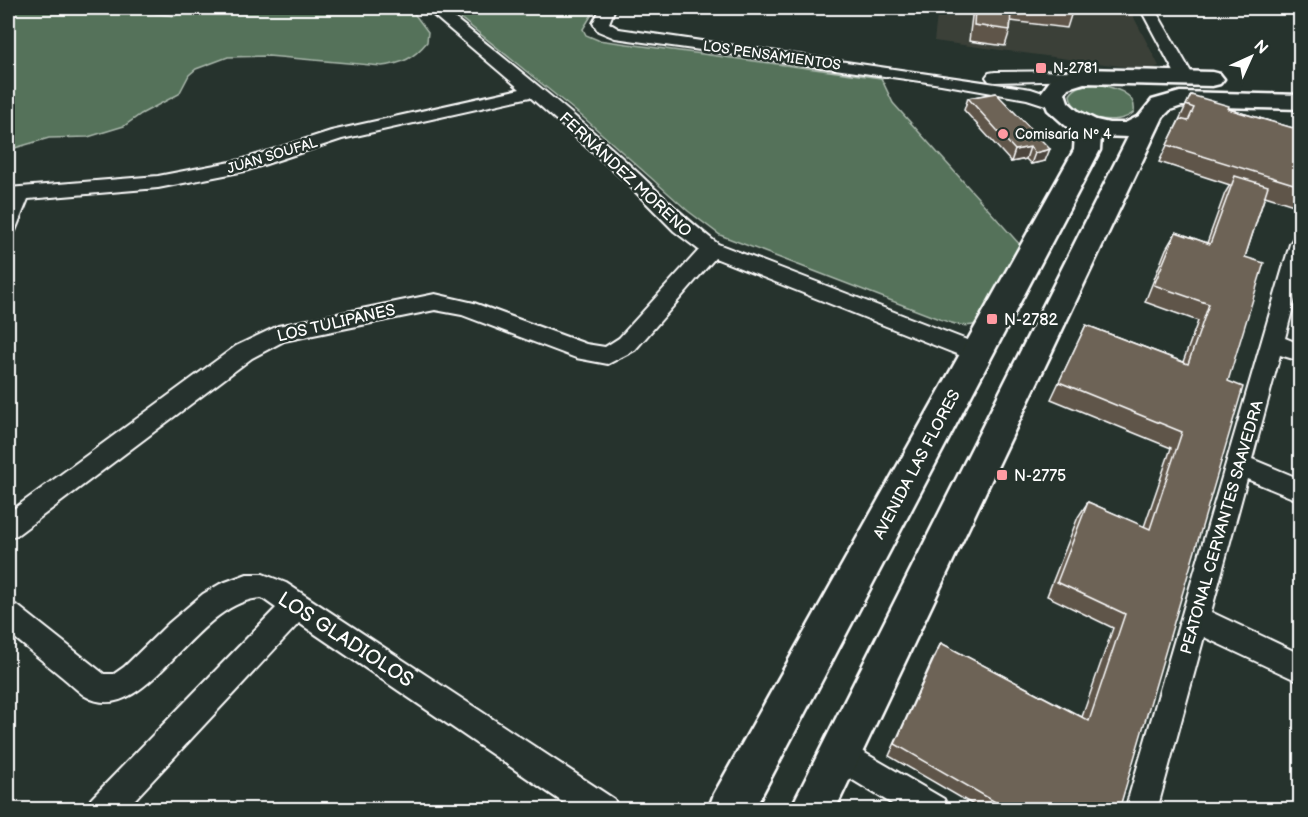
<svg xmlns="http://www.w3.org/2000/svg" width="1308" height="817" font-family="'Balsamiq Sans',sans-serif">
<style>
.built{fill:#3b4139}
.green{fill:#54725a;stroke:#aab8ac;stroke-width:1.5}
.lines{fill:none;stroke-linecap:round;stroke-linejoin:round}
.street-casing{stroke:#fff;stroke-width:4}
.secondary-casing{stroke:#fff;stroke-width:5}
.street{fill:#26332d;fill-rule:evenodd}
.secondary{fill:#26332d;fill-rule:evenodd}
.wall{fill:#5e554a;stroke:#fff;stroke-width:1.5}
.shaded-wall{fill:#4c453c;stroke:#fff;stroke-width:1.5}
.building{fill:#6d6356;stroke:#fff;stroke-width:1.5}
.poi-dot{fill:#ff9aa2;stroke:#26332d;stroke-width:2}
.labels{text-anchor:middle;stroke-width:5;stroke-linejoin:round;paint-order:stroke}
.far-street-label{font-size:14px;fill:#fff;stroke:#26332d}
.far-poi-label{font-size:14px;fill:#fff;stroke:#26332d;text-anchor:start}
.street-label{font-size:16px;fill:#fff;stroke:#26332d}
.poi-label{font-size:16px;fill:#fff;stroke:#26332d;text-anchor:start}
.near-street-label{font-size:20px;fill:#fff;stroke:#26332d}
</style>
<rect width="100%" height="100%" fill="#26332d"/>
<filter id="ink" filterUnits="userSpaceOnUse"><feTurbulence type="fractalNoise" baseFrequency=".0167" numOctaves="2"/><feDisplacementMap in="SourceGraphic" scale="12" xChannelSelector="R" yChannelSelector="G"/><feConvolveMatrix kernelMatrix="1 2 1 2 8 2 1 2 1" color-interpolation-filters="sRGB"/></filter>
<g filter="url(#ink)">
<path class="built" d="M938,8H1129L1159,66L1149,70L934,41Z"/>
<path class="green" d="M8,8H110L175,16L185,8H410L428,32L427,42C414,58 402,64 382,66L268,56L228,57L196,69L189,75L179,94L141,114L124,126L88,137L49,138L8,150Z
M448,8H596L583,29L586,35L598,40L881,78L893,103L1022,247C1012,266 994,316 976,324C964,329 950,322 939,319L720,235L688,211L584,118Z
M1097,84C1111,87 1137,92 1134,112C1119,127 1073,120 1070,95C1076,85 1086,85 1097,84Z"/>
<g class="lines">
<defs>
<path id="street" d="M425,8H442C499,54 557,100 612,149C648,181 680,215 718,244L985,347L988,353L985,359L977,361L969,359L715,258L635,350L608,364L576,358L462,315L435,310L284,341L252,358L17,535L8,538V513L236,346L278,326L435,294L474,303L586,344L605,347L619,338L699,250L674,231L623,179L530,97L342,139L245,171L158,188L28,199L15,231L8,232V188L158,176L241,160L331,131L520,89Z
M601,8H615L609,23L619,29L1031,89L1061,99L1064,103L1061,107L1055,108L1027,99L941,84L615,38L598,31L593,23Z
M1140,8H1154L1195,79L1192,83H1180Z
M1082,71L1088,72L1091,76L1088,80L995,82L989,81L986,77L989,73L995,72Z
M1300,237V280L1285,338L1300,344V361L1280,355L1252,459L1300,479V501L1247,479L1211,612L1300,654V682L1204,637L1157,810H1125L1290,244L1293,239Z
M247,574H263L286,583L614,799L619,810H574L299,623L125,810H86L91,799L276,608L262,598C194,600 146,732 85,696C77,691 69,682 61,676C43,661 25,647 8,632V602L18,606L104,674H114L124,667L169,623L203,594L220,584Z
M839,738L944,799L949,810H902L828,765L823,754L828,743Z"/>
<path id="secondary" d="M1082,69L1212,72L1220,74L1224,79L1220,84L1212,86L1084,83L1068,88L1065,93L1068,102L1078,111L1096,120L1109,123H1125L1139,116L1152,100L1180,92L1300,95V109L1182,106L1170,110L1163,117L835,810H790L1128,137L1101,136L1100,150L754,810H708L714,794L1074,150L1075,134L1048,110L1041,93L1052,78Z"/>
</defs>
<use href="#street" class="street-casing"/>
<use href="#secondary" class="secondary-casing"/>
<use href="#street" class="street"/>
<use href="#secondary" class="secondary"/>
</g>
<path class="wall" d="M973,8H1072V12L1067,28L1011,21L1010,30L1005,46L969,41Z
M996,93L1045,161L1031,164L1026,159L1011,162L964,110L968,98Z
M1191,95L1228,109L1300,130V207L1265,196L1245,257L1228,381L1119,810H982L889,756L934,656L941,643L1082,717L1113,628L1047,596L1078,517L1088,502L1144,527L1171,448L1051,399L1086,325L1183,362L1198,321L1145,302L1166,249L1176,232L1207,243L1225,193L1230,185L1159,162Z"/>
<path class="shaded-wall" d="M1030,147L1026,159L1011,162L1015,150Z
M1050,149L1045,161L1031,164L1035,153Z"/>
<path class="building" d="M975,8H1011L1010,30L974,25Z
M1041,8H1072V12Z
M996,93L1050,149L1035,153L1030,147L1015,150L968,98Z
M1191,95L1229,106L1228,109L1300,130V186L1167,145L1180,119L1188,121L1194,108L1186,105Z
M1235,176L1268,186L1245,257L1264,263L1228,381L1243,387L1119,810H1009L895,744L941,643L1089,721L1125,614L1057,582L1088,502L1150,529L1182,432L1059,382L1086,325L1188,364L1209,304L1154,285L1176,232L1210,244Z"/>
</g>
<g class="poi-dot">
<rect x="1035" y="62" width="12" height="12" rx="3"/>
<circle cx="1003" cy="134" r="6"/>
<rect x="986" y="313" width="12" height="12" rx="3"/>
<rect x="996" y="469" width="12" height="12" rx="3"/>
</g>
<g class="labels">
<g class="far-street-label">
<text transform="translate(772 55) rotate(8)" y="5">LOS PENSAMIENTOS</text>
<text transform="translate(272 155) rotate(-17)" y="5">JUAN SOUFAL</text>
</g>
<g class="far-poi-label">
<text x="1053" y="73">N-2781</text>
<text x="1015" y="139">Comisaría Nº 4</text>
</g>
<g class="street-label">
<text transform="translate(626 174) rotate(43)" y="6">FERNÁNDEZ MORENO</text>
<text transform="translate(336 322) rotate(-13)" y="6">LOS TULIPANES</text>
<text transform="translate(916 464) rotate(-62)" y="6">AVENIDA LAS FLORES</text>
<text transform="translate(1221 527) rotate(-74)" y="6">PEATONAL CERVANTES SAAVEDRA</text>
</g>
<g class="poi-label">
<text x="1004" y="325">N-2782</text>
<text x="1014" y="481">N-2775</text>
</g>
<g class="near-street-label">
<text transform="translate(346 639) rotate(33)" y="7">LOS GLADIOLOS</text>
</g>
</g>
<rect width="1308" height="817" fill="none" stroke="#26332d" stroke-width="30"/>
<rect x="15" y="15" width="1278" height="787" fill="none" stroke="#fff" stroke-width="2" filter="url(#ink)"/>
<g transform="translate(1251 57) rotate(45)" stroke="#26332d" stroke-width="4.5" paint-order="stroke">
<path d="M0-4.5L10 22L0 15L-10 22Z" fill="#ffffff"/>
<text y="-9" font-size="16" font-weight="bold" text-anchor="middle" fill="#ffffff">N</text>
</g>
</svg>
